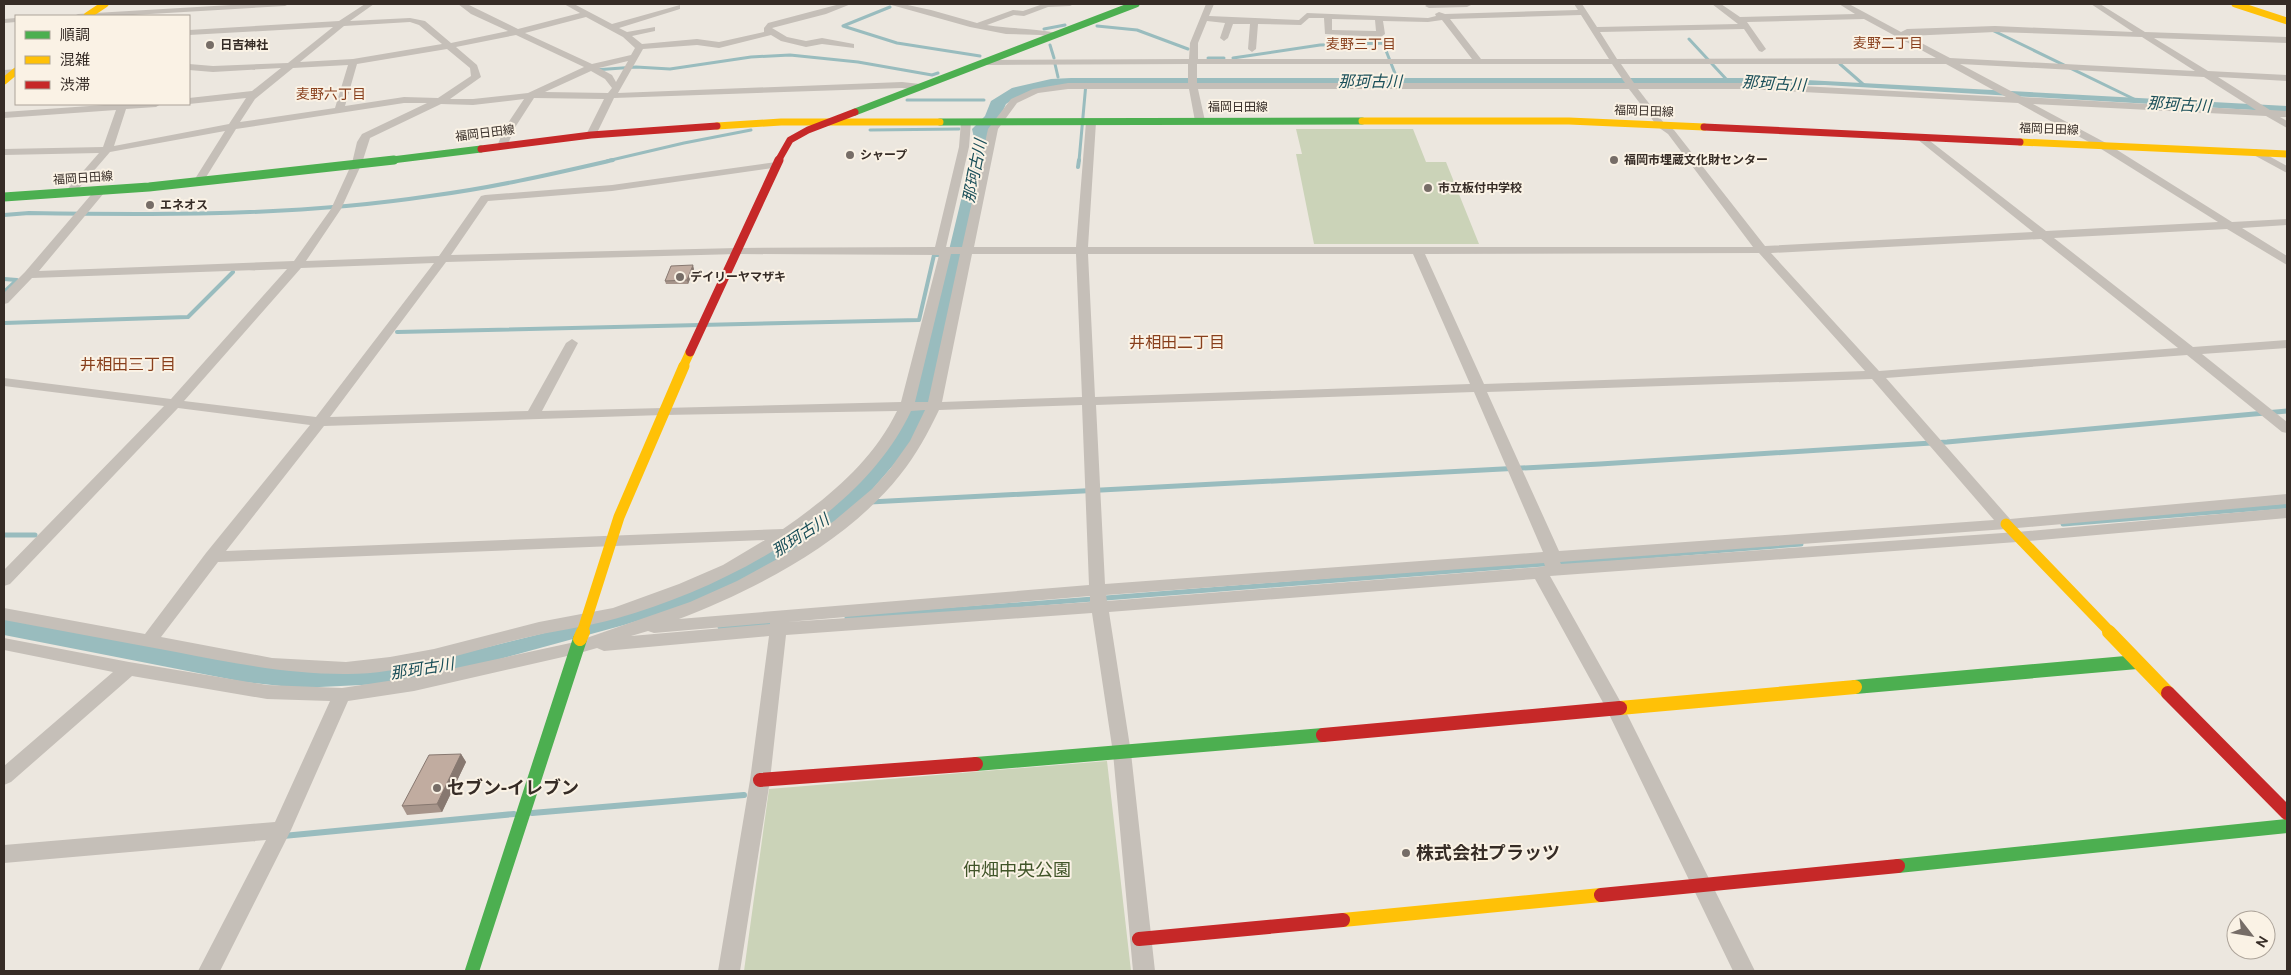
<svg xmlns="http://www.w3.org/2000/svg" width="2291" height="975" font-family="Ubuntu,'Noto Sans JP',sans-serif">
<style>
.green{fill:#cbd3b8}
.water{fill:#99bcbe}
.lines{fill:none;stroke-linecap:round;stroke-linejoin:round}
.stream-far3{stroke:#99bcbe;stroke-width:3}
.stream-far2{stroke:#99bcbe;stroke-width:4}
.stream-far1{stroke:#99bcbe;stroke-width:5}
.stream{stroke:#99bcbe;stroke-width:6}
.street{fill:#c5bfb8;fill-rule:evenodd}
.fast-far2{stroke:#4caf50;stroke-width:7}
.fast-far1{stroke:#4caf50;stroke-width:9}
.fast{stroke:#4caf50;stroke-width:14}
.slow-far3{stroke:#ffc107;stroke-width:7}
.slow-far2{stroke:#ffc107;stroke-width:9}
.slow-far1{stroke:#ffc107;stroke-width:11}
.slow{stroke:#ffc107;stroke-width:14}
.jam-far2{stroke:#c62828;stroke-width:7}
.jam-far1{stroke:#c62828;stroke-width:9}
.jam{stroke:#c62828;stroke-width:14}
.wall{fill:#a6948a}
.shaded-wall{fill:#877870}
.building{fill:#c1aca0;stroke:#877870}
.poi-dot{fill:#766d67;stroke:#faf2e5;stroke-width:2}
.labels{text-anchor:middle;stroke-width:4;stroke-linejoin:round;paint-order:stroke}
.far-poi-label{font-size:12px;font-weight:bold;fill:#362c26;stroke:#faf2e5;text-anchor:start}
.far-street-label{font-size:12px;fill:#362c26;stroke:#faf2e5}
.far-neighbourhood-label{font-size:14px;fill:#883f1c;stroke:#faf2e5}
.water-label{font-size:16px;font-style:italic;fill:#1a4f59;stroke:#faf2e5}
.neighbourhood-label{font-size:16px;fill:#883f1c;stroke:#faf2e5}
.near-poi-label{font-size:18px;font-weight:bold;fill:#362c26;stroke:#faf2e5;text-anchor:start}
.near-park-label{font-size:18px;fill:#415529;stroke:#faf2e5}
</style>
<rect width="100%" height="100%" fill="#ece7df"/>
<path class="green" d="M1296,129H1413L1426,162H1446L1479,244H1314L1296,154H1302Z
M1107,761L1131,971H744L769,789Z"/>
<path class="water" d="M1071,78H1769L2287,106V112L1825,85L1071,84L1015,98L1006,104L1000,117L931,399L914,441L871,491L835,523L783,559L696,603L624,625L482,664L382,684L299,688L244,682L4,635V619L259,666L427,662L621,614L686,591L821,515L913,400L975,142L972,129L985,116L991,101L1012,88L1051,79Z"/>
<g class="lines">
<path class="stream-far3" d="M890,7L843,26L897,43L980,56
M1097,26L1137,30L1188,49
M1044,29L1065,25
M1994,31L2138,101
M1689,39L1727,80
M1383,43L1398,81
M1050,45L1054,58
M1208,58H1224
M1233,58L1320,45L1383,43
M1055,64L1058,77
M1840,64L1864,85
M594,70L636,67L670,69L751,57L790,55L858,62L932,75L938,73
M907,100H984
M870,130L959,129
M607,161L684,143L751,130
M1079,161L1086,83"/>
<path class="stream-far2" d="M1078,167L1079,160
M4,215L29,213C163,215 298,216 430,196C492,188 552,174 613,160
M4,279L17,280L4,292
M4,323L188,317L233,272
M397,332L919,320L934,255H941"/>
<path class="stream-far1" d="M870,502L1600,464L1947,442L2287,411
M2063,524L2287,506
M4,535H35
M847,618L1801,544
M720,627L769,624"/>
<path class="stream" d="M532,813L744,795
M283,836L514,814"/>
<path class="street" d="M248,4H289L285,6L116,16H74L78,14Z
M365,4H374L350,21L410,18L425,21L451,43L508,31L471,14L458,4H467L518,29L580,13L564,4H574L612,24L680,5V9L619,28L627,32L655,27V31L632,36L642,44L697,39L719,42L764,32V28L768,23L840,4H851L826,14L772,28L787,37L806,41L822,38L854,44V48L822,44L806,47L781,41L771,35L719,48L697,45L643,49L618,93L902,82L920,84L925,87L920,90L902,88L614,98L596,135L591,138L586,135L604,99L534,98L514,129L508,144L503,147L498,144L504,129L524,99L473,105L441,104L370,138L362,163L341,209L306,261L439,256L481,196L485,195L612,185L776,162L780,163V167L612,191L488,201L451,255L737,248L935,247L959,147L961,122L966,119L971,122L969,147L946,247H962L988,129L1011,99L1033,89L1068,83H1188V64L987,65L984,64V60L1189,59L1190,43L1206,4H1214L1209,16L1299,20L1307,13L1428,18L1436,16L1435,14L1439,12L1445,14L1578,10L1574,4H1582L1597,27L1738,24L1712,4H1721L1740,17L1855,14L1839,4H1849L1901,32L1907,29L1995,26L2133,32L2091,4H2100L2145,32L2287,37V43L2154,38L2208,71L2287,75V81L2218,77L2270,110L2287,111V117H2280L2287,121V128L2266,116L2033,104L2106,143L2232,222L2287,219V225L2242,228L2287,256V265L2227,229L2054,238L2193,347L2287,340V348L2202,354L2287,422V433L2282,432L2187,355L1886,378L2010,519L2287,494V504L2006,529L1560,562L1561,564L2017,532L2287,508V518L2017,542L1550,576L1624,708L1755,971H1733L1606,708L1535,579L1109,612L1131,753L1155,971H1133L1113,753L1092,613L786,635L770,780L740,971H718L750,780L769,636L604,651L597,648L576,654L414,691L348,701L291,830L220,971H198L266,840L4,863V845L275,822L330,701L267,699L132,676L11,782L4,785V766L113,672L4,650V638L129,662L267,685L342,688L414,677L575,642L690,602L737,581L781,557L834,521L872,489L890,469L910,441L925,410L911,411C862,516 725,588 618,618C586,627 552,631 520,639C464,653 401,675 344,674C287,674 232,663 176,652C118,641 61,631 4,620V608L145,634L206,553L310,425L178,408L10,584L4,586V570L164,406L4,386V378L171,399L287,269L32,278L8,303L4,304V293L25,272L96,189L100,188L105,191L104,193L39,271L294,261L331,209L352,163L357,142L362,134L427,103H404L236,129L203,182L198,185L193,182L225,131L110,152L73,195L69,196L64,193L99,153L4,155V149L103,147L116,110L4,118V112L118,104H161L156,107L126,109L114,146L229,124L246,98L189,104V98L252,91L281,68L213,72L189,70V64L213,66L288,63L333,27L189,35V30L339,21ZM1581,15L1609,59H1481L1450,19ZM586,17L623,37L635,48L631,55L592,64L525,33ZM1309,18H1324L1325,34L1381,37L1385,34L1383,21L1428,22L1442,20L1472,59H1198V43L1207,21L1225,23L1220,38L1224,41L1228,38L1233,24H1250L1248,49L1252,52L1256,49L1258,24L1301,25ZM1332,19L1375,20L1376,31L1332,30ZM1864,19L1936,58L1617,59L1600,32L1744,29L1759,51L1762,52L1766,49L1747,22ZM410,22L419,25L442,44L353,59L300,62L344,26ZM1995,32L2142,37L2195,71L1950,58L1908,36ZM516,35L584,67L528,93L473,99H450L481,77L477,65L456,47ZM447,49L470,68L471,76L438,98L404,97L345,106L357,64ZM628,61L616,82L612,75L599,68ZM1197,64H1612L1625,83H1197ZM1621,64H1946L2006,97L1744,83H1634ZM1960,64L2204,77L2256,110L2022,97ZM348,65L335,108L240,122L255,99L293,68ZM591,71L605,79L612,88L608,93L545,92ZM1068,89H1189L1195,121L1200,124L1205,121L1198,89H1629L1658,127L1668,134L1753,247H1088L1096,122L1091,119L1086,122L1076,247H974L998,129L1017,103L1038,93ZM1638,89H1744L2018,103L2098,147L2218,222L2046,231L1921,134L1917,135V139L2033,232L1765,246L1674,130L1664,123ZM2041,239L2178,348L1879,371L1771,253ZM1759,253L1865,371L1484,384L1425,254ZM737,254L939,255L901,402L542,411L578,343L572,339L566,343L528,411L330,417L446,262ZM951,254H960L928,402H915ZM972,254H1076L1082,397L942,402ZM1088,254H1413L1470,384L1095,397ZM434,263L316,417L184,401L301,268ZM1872,379L1994,520L1559,551L1487,392ZM1474,392L1543,552L1105,584L1096,405ZM1082,405L1089,585L679,619C757,589 847,542 900,475C916,455 928,433 939,410ZM897,411C872,462 829,497 783,529L226,551L324,426L663,415ZM765,540L723,565L679,584L613,608L539,622L434,649L390,657L346,662L272,658L161,637L218,562ZM1544,563L1545,566L1540,567L1107,601L1106,595ZM1090,596V602L787,622ZM770,623V624L631,636L648,631L654,633Z
M888,4H903L931,10L977,23L1013,10L1023,11L1043,4H1074L1070,6L1048,7L1024,16L1014,15L987,25C1010,29 1034,28 1057,33L1058,35L1054,38L1041,35L1006,34L970,27Z
M1428,4H1470L1471,5L1467,7L1429,8L1425,6Z
M16,18V22L4,23V19Z
M16,69V75L4,76V70Z
M2256,149L2287,166V173L2252,154L2251,152Z"/>
<path class="fast-far2" d="M855,112L1136,4
M940,122L1362,121
M384,161L481,149"/>
<path class="fast-far1" d="M4,197L149,187L394,160"/>
<path class="fast" d="M1855,687L2137,662
M976,764L1323,735
M1898,866L2287,826
M472,971L580,639"/>
<path class="slow-far3" d="M2235,4L2287,21
M87,16L105,4
M4,81L16,71
M1362,121H1569L1704,127
M717,126L781,122H940
M2020,142L2287,154"/>
<path class="slow-far2" d="M683,367L690,352"/>
<path class="slow-far1" d="M2006,524L2111,633
M582,633L619,517L684,366"/>
<path class="slow" d="M2109,632L2168,693
M580,639L583,632
M1620,708L1855,687
M1343,920L1601,895"/>
<path class="jam-far2" d="M1704,127L2020,142
M481,149L591,135L717,126
M778,161L790,140L808,130L855,112"/>
<path class="jam-far1" d="M690,352L779,160"/>
<path class="jam" d="M2168,693L2287,813
M1323,735L1620,708
M760,780L976,764
M1601,895L1898,866
M1139,939L1343,920"/>
</g>
<path class="wall" d="M694,269L688,284H666L665,281Z
M461,754L466,762L442,812L407,815L402,806Z"/>
<path class="shaded-wall" d="M693,265L694,269L688,284L687,280Z
M461,754L466,762L442,812L437,804Z"/>
<path class="building" d="M693,265L687,280L665,281L671,266Z
M461,754L437,804L402,806L429,755Z"/>
<g class="poi-dot">
<circle cx="210" cy="45" r="5"/>
<circle cx="850" cy="155" r="5"/>
<circle cx="1614" cy="160" r="5"/>
<circle cx="1428" cy="188" r="5"/>
<circle cx="150" cy="205" r="5"/>
<circle cx="680" cy="277" r="5"/>
<circle cx="437" cy="788" r="5"/>
<circle cx="1406" cy="853" r="5"/>
</g>
<g class="labels">
<g class="far-poi-label">
<text x="220" y="49">日吉神社</text>
<text x="860" y="159">シャープ</text>
<text x="1624" y="164">福岡市埋蔵文化財センター</text>
<text x="1438" y="192">市立板付中学校</text>
<text x="160" y="209">エネオス</text>
<text x="690" y="281">デイリーヤマザキ</text>
</g>
<g class="far-street-label">
<text x="1238" y="111">福岡日田線</text>
<text transform="translate(1644 111) rotate(2)" y="4">福岡日田線</text>
<text transform="translate(2049 129) rotate(2)" y="4">福岡日田線</text>
<text transform="translate(485 133) rotate(-7)" y="4">福岡日田線</text>
<text transform="translate(83 178) rotate(-4)" y="4">福岡日田線</text>
</g>
<g class="far-neighbourhood-label">
<text x="1888" y="48">麦野二丁目</text>
<text x="1361" y="49">麦野三丁目</text>
<text x="331" y="99">麦野六丁目</text>
</g>
<g class="water-label">
<text x="1370" y="87">那珂古川</text>
<text transform="translate(1774 83) rotate(3)" y="6">那珂古川</text>
<text transform="translate(2179 104) rotate(3)" y="6">那珂古川</text>
<text transform="translate(974 171) rotate(-79)" y="6">那珂古川</text>
<text transform="translate(800 535) rotate(-33)" y="6">那珂古川</text>
<text transform="translate(422 668) rotate(-9)" y="6">那珂古川</text>
</g>
<g class="neighbourhood-label">
<text x="1177" y="348">井相田二丁目</text>
<text x="128" y="370">井相田三丁目</text>
</g>
<g class="near-poi-label">
<text x="447" y="794">セブン-イレブン</text>
<text x="1416" y="859">株式会社プラッツ</text>
</g>
<g class="near-park-label">
<text x="1017" y="876">仲畑中央公園</text>
</g>
</g>
<rect width="2291" height="975" fill="none" stroke="#362c26" stroke-width="10"/>
<rect x="15" y="15" width="175" height="90" fill="#faf2e5" stroke="#aca399"/>
<rect x="25" y="31" width="25" height="8" fill="#4caf50" stroke="#aca399"/>
<text x="60" y="40" font-size="15" fill="#362c26">順調</text>
<rect x="25" y="56" width="25" height="8" fill="#ffc107" stroke="#aca399"/>
<text x="60" y="65" font-size="15" fill="#362c26">混雑</text>
<rect x="25" y="81" width="25" height="8" fill="#c62828" stroke="#aca399"/>
<text x="60" y="90" font-size="15" fill="#362c26">渋滞</text>
<g transform="translate(2251 935) rotate(121)"><circle r="24" fill="#faf2e5" stroke="#aca399"/>
<path d="M0-4L9 19L0 12L-9 19Z" fill="#766d67"/>
<text y="-8" font-size="14" font-weight="bold" text-anchor="middle" fill="#362c26">N</text>
</g>
</svg>
